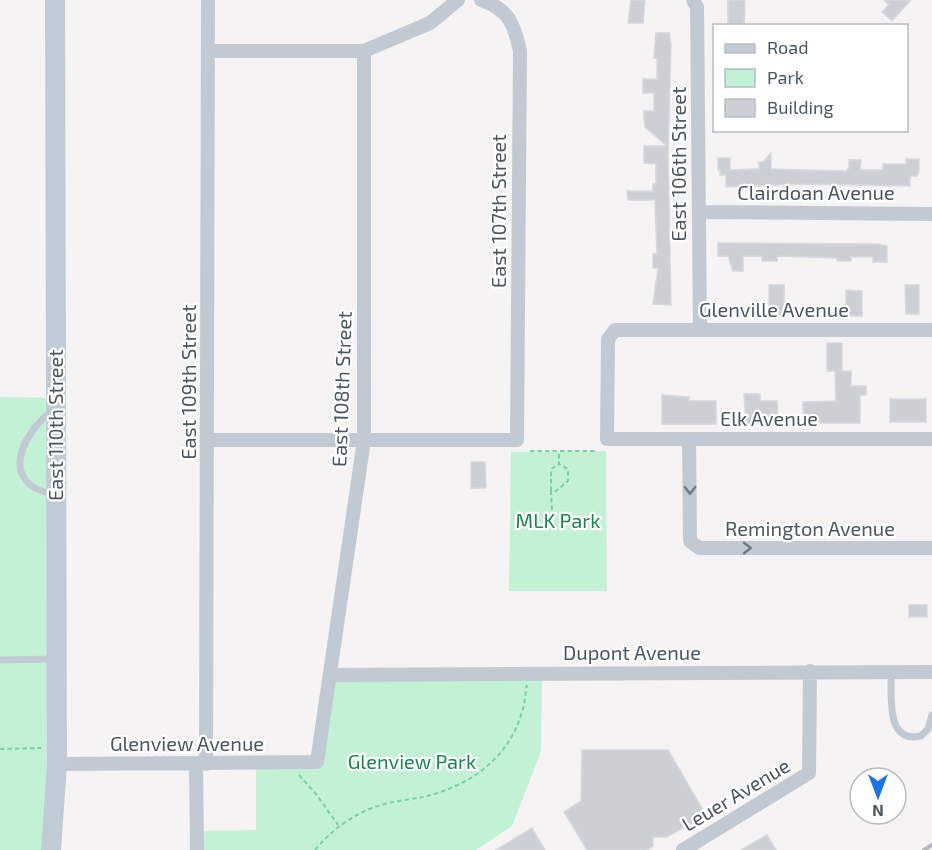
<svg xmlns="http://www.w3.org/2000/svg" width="932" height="850" font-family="'Exo 2',sans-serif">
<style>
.green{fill:#c3f1d5}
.building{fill:#cdcfd5;stroke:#d7d9de;stroke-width:1.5}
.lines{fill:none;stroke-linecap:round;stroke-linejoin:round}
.path{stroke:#7ad0a6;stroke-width:2;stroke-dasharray:4.5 3;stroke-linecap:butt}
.lane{stroke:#c1cad2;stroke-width:7}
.street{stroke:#c1cad2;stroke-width:14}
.secondary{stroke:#c1cbd6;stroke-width:20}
.rail{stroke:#b5b8bd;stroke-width:4}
.oneway{stroke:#6e7983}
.labels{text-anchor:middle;stroke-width:4.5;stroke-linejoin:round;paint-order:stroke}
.street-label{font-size:20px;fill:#4a5661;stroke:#fff}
.park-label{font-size:20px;fill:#17864f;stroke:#fff}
</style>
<rect width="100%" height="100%" fill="#f5f3f3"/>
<path class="green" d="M0,397L56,398L51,850H0Z
M606,451L607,591H509L511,452Z
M542,673L541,752L512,826L476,850H197V831L256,830V763L318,761L331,675Z"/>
<path class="building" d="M631,0H645L643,23H628Z
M728,0H745L744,26H728Z
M884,0H911L892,21L882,12L889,5Z
M656,33H669L671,44L668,155L671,305L653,304L658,268H653V254H657L655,200H628L627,191H653V184H656V164L644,163V146H667L645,127L644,118V111H654V93H643V79H657V58H654Z
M771,153V169L846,171L849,168V160H861L860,170H883V164H906V159H919V171L917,176H910V186L806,184L726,187V175H720V170H718V158H730V170L755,169H759V162H763Z
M718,243L879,244L887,246V262H873V257H851V261H837V258L777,256V261H762V256H743V271H733L728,256H718Z
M769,285H784V315H769Z
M905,285H919V314H906Z
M846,290L862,291V316H846Z
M827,343H842V371H851V386H866V395H860V423H803V402L836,401L835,371H827Z
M744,394H760V401H777L778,424L746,423Z
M662,395L689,397V401H716V424H662Z
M890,399H926V422H890Z
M471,462H485L486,488H471Z
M909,605H927V617H909Z
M582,750H668L706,815L667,837H653V846L647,850H587L564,812L581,801Z
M532,828L545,850H496Z
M767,835L776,850H741Z"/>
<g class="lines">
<path class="path" d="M530,451H596
M551,491V469L559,464
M552,510L551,491H556L568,481V469L559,464V451
M0,749L41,748
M299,775L316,794L338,825
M315,850C331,831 347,819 369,809C386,802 406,800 423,797C469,786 508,760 522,712C525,704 525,694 527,685"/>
<path class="lane" d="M53,410C19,436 0,484 53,494
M0,660L54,659
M891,673C892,696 885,744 921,736L928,729L932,715"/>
<path class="street" d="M693,0L697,7L700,329
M208,51H364L430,23L458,0
M699,212L932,214
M932,330H615L608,339L607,439H932
M689,439L690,541L699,548H932
M208,440H517L520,51C514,24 509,9 481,0
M331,675L932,672
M57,764L317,762L364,440V51
M196,764L197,850
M206,764L208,0
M683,850L809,773L810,671"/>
<path class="secondary" d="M51,850L57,764L55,0"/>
<path class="rail" d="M924,850L932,845"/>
</g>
<defs><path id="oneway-chevron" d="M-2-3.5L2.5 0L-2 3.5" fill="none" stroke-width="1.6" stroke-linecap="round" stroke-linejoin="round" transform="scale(1.5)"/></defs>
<g class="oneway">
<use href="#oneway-chevron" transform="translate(690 490) rotate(90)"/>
<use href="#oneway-chevron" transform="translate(747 548)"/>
</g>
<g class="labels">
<g class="street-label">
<text transform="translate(679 164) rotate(-90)" y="7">East 106th Street</text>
<text x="816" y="200">Clairdoan Avenue</text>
<text transform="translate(499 211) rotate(-90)" y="7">East 107th Street</text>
<text x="774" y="317">Glenville Avenue</text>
<text transform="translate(189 382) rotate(-90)" y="7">East 109th Street</text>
<text transform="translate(342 389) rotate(-88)" y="7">East 108th Street</text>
<text x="769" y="426">Elk Avenue</text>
<text transform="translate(56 425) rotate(-90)" y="7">East 110th Street</text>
<text x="810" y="536">Remington Avenue</text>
<text x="632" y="660">Dupont Avenue</text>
<text x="187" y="751">Glenview Avenue</text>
<text transform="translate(736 795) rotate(-31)" y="7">Leuer Avenue</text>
</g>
<g class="park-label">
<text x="558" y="528">MLK Park</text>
<text x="412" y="769">Glenview Park</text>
</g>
</g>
<rect x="713" y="24" width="195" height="108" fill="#ffffff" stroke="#b7bbc0" stroke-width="1.5"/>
<rect x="725" y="44" width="30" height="9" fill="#c1cbd6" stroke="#b7bbc0" stroke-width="1.5"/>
<text x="767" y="54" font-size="18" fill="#4a5661">Road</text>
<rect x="725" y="69" width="30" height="18" fill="#c3f1d5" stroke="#b7bbc0" stroke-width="1.5"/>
<text x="767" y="84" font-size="18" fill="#4a5661">Park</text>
<rect x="725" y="99" width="30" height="18" fill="#cdcfd5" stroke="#b7bbc0" stroke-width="1.5"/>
<text x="767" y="114" font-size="18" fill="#4a5661">Building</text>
<g transform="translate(878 796) rotate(180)"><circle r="28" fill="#ffffff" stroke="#b7bbc0" stroke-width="1.5"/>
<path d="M0-4.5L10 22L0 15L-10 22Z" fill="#1a73e8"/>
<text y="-9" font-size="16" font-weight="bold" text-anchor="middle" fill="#4a5661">N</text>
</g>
</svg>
